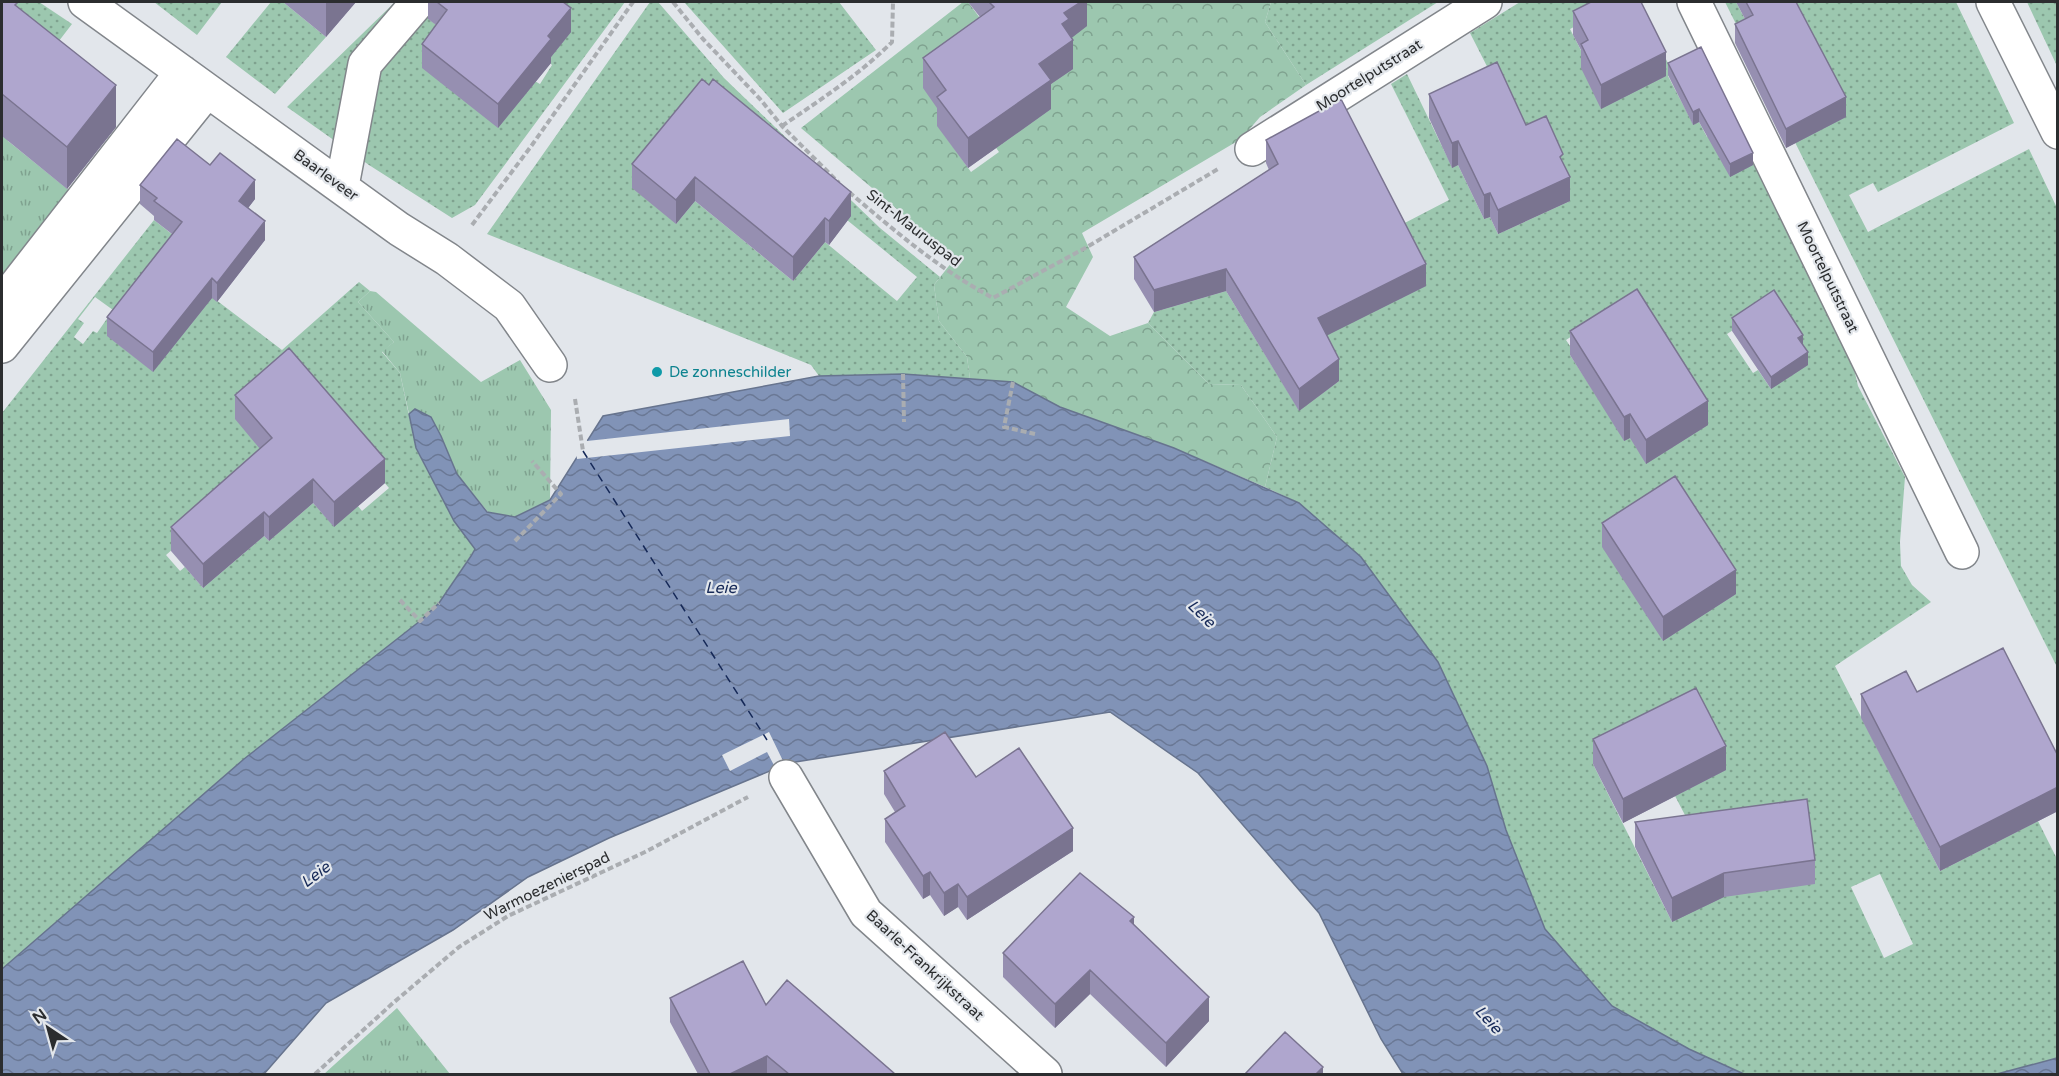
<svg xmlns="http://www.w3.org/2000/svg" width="2059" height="1076" font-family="'Varela Round',sans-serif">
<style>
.grass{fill:url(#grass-tufts)}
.forest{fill:url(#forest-crowns)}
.park{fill:url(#park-dots);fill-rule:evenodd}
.water{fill:url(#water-waves);stroke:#67748e;stroke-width:1.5}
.pier{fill:#e2e6eb}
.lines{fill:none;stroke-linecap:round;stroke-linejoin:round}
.ferry{stroke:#152857;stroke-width:1.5;stroke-dasharray:8 6;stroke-linecap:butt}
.minor-casing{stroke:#82868b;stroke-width:36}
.path{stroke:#aaadb1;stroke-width:4;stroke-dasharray:6 3;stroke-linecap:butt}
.minor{stroke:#fff;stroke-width:33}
.wall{fill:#968fb1}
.shaded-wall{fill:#7a7490}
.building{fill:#afa6ce;stroke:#7a7490;stroke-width:1.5}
.culture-dot{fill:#0f9aa8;stroke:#e2e6eb;stroke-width:2}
.labels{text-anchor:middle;stroke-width:4.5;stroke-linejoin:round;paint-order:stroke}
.street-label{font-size:15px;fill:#2b2d2f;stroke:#e2e6eb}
.culture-label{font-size:15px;fill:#0d838f;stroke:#e2e6eb;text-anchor:start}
.water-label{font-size:16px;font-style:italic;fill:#152857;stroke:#e2e6eb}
</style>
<defs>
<pattern id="grass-tufts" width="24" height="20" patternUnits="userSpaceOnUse" patternTransform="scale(1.5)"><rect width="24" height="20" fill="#9cc7af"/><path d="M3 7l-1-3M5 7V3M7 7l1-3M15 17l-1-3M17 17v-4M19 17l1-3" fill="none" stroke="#7fa28f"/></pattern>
<pattern id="forest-crowns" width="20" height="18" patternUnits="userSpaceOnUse" patternTransform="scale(1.5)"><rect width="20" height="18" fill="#9cc7af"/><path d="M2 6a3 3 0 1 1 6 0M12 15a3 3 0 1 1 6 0" fill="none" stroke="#7fa28f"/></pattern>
<pattern id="park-dots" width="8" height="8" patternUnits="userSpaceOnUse" patternTransform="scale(1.5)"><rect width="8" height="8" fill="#9cc7af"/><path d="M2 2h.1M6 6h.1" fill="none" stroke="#7fa28f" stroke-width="1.8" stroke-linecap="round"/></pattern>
<pattern id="water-waves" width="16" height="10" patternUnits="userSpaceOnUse" patternTransform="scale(1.5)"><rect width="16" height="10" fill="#8193b7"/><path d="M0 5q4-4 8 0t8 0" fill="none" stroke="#6a7895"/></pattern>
</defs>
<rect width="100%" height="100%" fill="#e2e6eb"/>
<path class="grass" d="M2,115L8,141L71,192L2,277Z
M370,291L376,292L481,382L520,360L551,410L550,500L515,517L488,512L457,474L441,436L431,417L415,409L409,414L400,373L382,351L394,342L358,302Z
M397,1008L450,1074H324Z"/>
<path class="forest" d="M963,2H968L994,37L946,120L938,126L971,172L999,152L985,132L1039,93L1068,2H1271L1265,22L1306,85L1260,117L1241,139L1082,233L1093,257L1066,307L1110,336L1148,323L1209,384L1241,385L1277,437L1265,487L1174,448L1060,407L1013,383L970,379L967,357L939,321L934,285L955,258L801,128Z"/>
<path class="park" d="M2,2H39L72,24L2,115Z
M154,2H222L197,35Z
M271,2H283L326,37L275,94L226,57Z
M395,2H436L424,15L447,34L540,84L552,65L548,61L531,2H625L475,205L452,218L369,165L287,107Z
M650,2H658L724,78L880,228L940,277L934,285L939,321L967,357L970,379L903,374L819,376L811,365L487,234ZM678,133L847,220L917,277L897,301L825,242L793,281L695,201L676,224Z
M684,2H839L876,50L783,113Z
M1271,2H1438L1306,85L1265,22Z
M1520,2H1637L1673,73L1668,76L1693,124L1699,122L1707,137L1722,128L1727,108L1850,352L1858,386L1905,477L1900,542L1901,566L1912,585L1931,602L1835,666L1940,871L2038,821L2057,859V1058L1997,1074H1744L1689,1049L1612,1006L1545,929L1506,830L1487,766L1438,662L1410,624L1299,503L1265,487L1277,437L1241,385L1209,384L1148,323L1154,312L1226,291L1299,410L1339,381L1268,242L1397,227L1449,200L1391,84L1407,74L1452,167L1458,165L1484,219L1490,217L1498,234L1570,201L1526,149L1497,86L1470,33ZM1597,15L1588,64L1570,29ZM1774,303L1771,389L1758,370L1753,373L1727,334ZM1592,323L1630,438L1625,440L1570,355L1574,352L1566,340ZM1593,764L1725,770L1675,796L1697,838L1672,922ZM1880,874L1913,944L1884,958L1851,887Z
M1725,2H1736L1807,137L1786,2H1956L2014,123L1878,192L1873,183L1849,195L1868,232L2029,149L2057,208V667Z
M2027,2H2057V66Z
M154,220L173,235L118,344L153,371L191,281L282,350L359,282L370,291L358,302L394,342L382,352L400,373L416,449L454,521L475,549L439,603L420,621L244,759L2,969V413ZM95,297L113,310L97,333L93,331L83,344L74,337L84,323L78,319ZM285,367L389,488L362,511L358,506L334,526L313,503L269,541L264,536L203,588L185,567L180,571L166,555L277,458Z"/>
<path class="water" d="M903,374L1013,382L1060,407L1174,448L1299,503L1361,557L1438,662L1487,766L1506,830L1545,929L1612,1006L1689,1049L1744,1074H1403L1381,1039L1319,913L1198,773L1110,712L789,763L609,838L528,877L453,930L326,1003L264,1074H2V969L244,759L420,621L439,603L471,556L475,549L454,521L416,448L409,414L415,409L431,417L441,436L457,474L487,512L515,517L550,500L603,416L819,376Z
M2057,1058V1074H1997Z"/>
<path class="pier" d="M789,419L790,436L577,459L576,453L586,437L587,441Z
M769,732L786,767L777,771L767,752L730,771L722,755Z"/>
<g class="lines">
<path class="ferry" d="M583,451L767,740"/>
<defs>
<path id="minor" d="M85,2L399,229L447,259L509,306L550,365
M1694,2L1962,552
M1993,2L2058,132
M1252,149L1485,2
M342,186L365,64L418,2
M2,303L182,72
M2,346L207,91
M786,777L866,913L1045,1074"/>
</defs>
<use href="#minor" class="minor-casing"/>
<path class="path" d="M673,2L703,39L760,99L782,126L839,183
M782,126C820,100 859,75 892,42L893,2
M849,192C896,232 939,269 993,298L1087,247L1218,169
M472,225L532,145L633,2
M903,374L904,422
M1013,382L1004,427L1035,434
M575,399L583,451
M515,541L561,494L532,461
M400,600L420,621L439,603
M315,1074L393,1003L459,947L508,916L645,852L748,797"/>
<use href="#minor" class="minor"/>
</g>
<path class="wall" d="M2,2L17,6L116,127L67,189L2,136Z
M283,2H356L326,37Z
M428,2H563L571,32L551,57V63L498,128L422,68V44L436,25L428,19Z
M968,2H1087V26L1072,37L1073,69L1051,84V109L968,168L937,126V108L923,88V58L980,17Z
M1736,2H1796L1846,117L1786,148L1735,43V24L1745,19Z
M1573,11L1666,76L1601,109L1581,68V50L1573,35Z
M1668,63L1753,165L1730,177L1699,122L1693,125L1668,75Z
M702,79L851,216L829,245L825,242L793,281L695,201L676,224L632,188V164Z
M1429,94L1526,125L1563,163L1570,201L1498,234L1490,217L1484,219L1458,165L1452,168L1429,118Z
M1266,140L1426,286L1327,335L1339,381L1299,411L1226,291L1154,312L1134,279V257L1269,170L1266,163Z
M140,185L255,199L248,208L265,240L217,302L212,298L153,372L107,336V317L172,234L154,220V216L140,204Z
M1732,318L1803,344L1808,365L1771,389L1732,331Z
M1570,331L1708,425L1646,464L1630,438L1624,441L1570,355Z
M235,395L385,483L334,527L313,503L269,541L264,536L203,588L171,551V527L260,449L235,419Z
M1602,523L1736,594L1663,641L1602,547Z
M1917,692L2058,756V811L1940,871L1861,718V694Z
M1593,739L1726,770L1623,823L1593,764Z
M884,771L976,777L1073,851L967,920L958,907L944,916L930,895L923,899L885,842V819L895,812L884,794Z
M1635,822L1815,860V884L1724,897L1672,922L1635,847Z
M1134,925L1209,1021L1166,1067L1090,994L1055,1028L1003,977V953Z
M670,998L766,1005L895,1074H698L670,1022Z"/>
<path class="shaded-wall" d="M326,2H356L326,37Z
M1081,2H1087V26L1069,40H1073V69L1051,84V109L968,168V138L1039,64L1062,24L1064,13Z
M571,8V32L551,57V63L498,128V104L548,36Z
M1666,52V76L1601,109V85Z
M116,85V127L67,189V147Z
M1846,97V117L1786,148V129Z
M1699,109V122L1693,125V112Z
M1458,141V165L1452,168V143Z
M1753,153V165L1730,177V164Z
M695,177V201L676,224V200Z
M1570,177V201L1498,234V210Z
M255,180V199L239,220V201Z
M851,192V216L829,245V221Z
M1490,193V217L1484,219V195Z
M825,218V242L793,281V257Z
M265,221V240L217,302V283Z
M1426,264V286L1318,340V318Z
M1226,269V291L1154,312V290Z
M212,278V298L153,372V352Z
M1803,335V347L1798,338Z
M1808,352V365L1771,389V377Z
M1339,359V381L1299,411V389Z
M1708,401V425L1646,464V440Z
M1630,414V438L1624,441V417Z
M385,459V483L334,527V502Z
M313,479V503L269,541V517Z
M264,512V536L203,588V564Z
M1736,570V594L1663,641V617Z
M1726,746V770L1623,823V799Z
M2058,787V811L1940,871V847Z
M1073,828V851L967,920V897Z
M930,872V895L923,899V876Z
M1724,873V897L1672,922V898Z
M958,884V907L944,916V893Z
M1134,917V941L1130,921Z
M1090,970V994L1055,1028V1004Z
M1209,997V1021L1166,1067V1043Z
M767,1056V1074H730Z
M1323,1067V1074H1316Z"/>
<path class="building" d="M2,2H14L17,3L15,5L116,85L67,147L2,94Z
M437,2H563L571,8L548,36L551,39L498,104L422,44L447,10Z
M989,2H1081L1064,13L1069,19L1062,24L1073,40L1039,64L1051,80L968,138L937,97L946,90L923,58L994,7Z
M1591,2H1641L1666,52L1601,85L1581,44L1588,40L1573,11Z
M1746,2H1796L1846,97L1786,129L1735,24L1753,15Z
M1701,47L1753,153L1730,164L1699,109L1693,112L1668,63Z
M1497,62L1526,125L1546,116L1563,154L1560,157L1570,177L1498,210L1490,193L1484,195L1458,141L1452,143L1429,94Z
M702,79L709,85L713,79L851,192L829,221L825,218L793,257L695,177L676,200L632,164Z
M1341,99L1426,264L1318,318L1339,359L1299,389L1226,269L1154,290L1134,257L1278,164L1266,140Z
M177,139L210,165L220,153L255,180L239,201L265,221L217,283L212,278L153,352L107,317L182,222L154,201L157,198L140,185Z
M1637,289L1708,401L1646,440L1630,414L1624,417L1570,331Z
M1774,290L1803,335L1798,338L1808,352L1771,377L1732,318Z
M289,348L385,459L334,502L313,479L269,517L264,512L203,564L171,527L272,438L235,395Z
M1675,476L1736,570L1663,617L1602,523Z
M2003,648L2058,756V787L1940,847L1861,694L1906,671L1917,692Z
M1696,688L1726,746L1623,799L1593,739Z
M945,732L976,777L1019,748L1073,828L967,897L958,884L944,893L930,872L923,876L885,819L905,806L884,771Z
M1807,799L1815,860L1724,873L1672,898L1635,822Z
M1080,873L1134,917L1130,921L1209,997L1166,1043L1090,970L1055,1004L1003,953Z
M743,961L766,1005L787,980L895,1074H789L767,1056L730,1074H710L670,998Z
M1285,1032L1323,1067L1316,1074H1245Z"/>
<circle class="culture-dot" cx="657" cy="372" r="6"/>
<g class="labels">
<g class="street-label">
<text transform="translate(1369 75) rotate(-32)" y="5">Moortelputstraat</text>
<text transform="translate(326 175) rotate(36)" y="5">Baarleveer</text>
<text transform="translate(914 228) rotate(38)" y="5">Sint-Mauruspad</text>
<text transform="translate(1828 277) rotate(64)" y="5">Moortelputstraat</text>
<text transform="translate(547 886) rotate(-26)" y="5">Warmoezenierspad</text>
<text transform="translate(925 965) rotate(43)" y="5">Baarle-Frankrijkstraat</text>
</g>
<g class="culture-label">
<text x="669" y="377">De zonneschilder</text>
</g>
<g class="water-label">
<text x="721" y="593">Leie</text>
<text transform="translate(1202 613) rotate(44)" y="6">Leie</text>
<text transform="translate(315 874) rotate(-37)" y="6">Leie</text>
<text transform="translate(1489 1019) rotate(48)" y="6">Leie</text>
</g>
</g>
<rect width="2059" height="1076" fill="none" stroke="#2b2d2f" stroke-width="6"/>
<g transform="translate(48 1028) rotate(324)" stroke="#e2e6eb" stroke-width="4.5" paint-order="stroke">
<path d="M0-4.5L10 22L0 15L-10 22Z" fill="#2b2d2f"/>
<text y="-9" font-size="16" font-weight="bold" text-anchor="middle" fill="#2b2d2f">N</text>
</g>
</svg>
